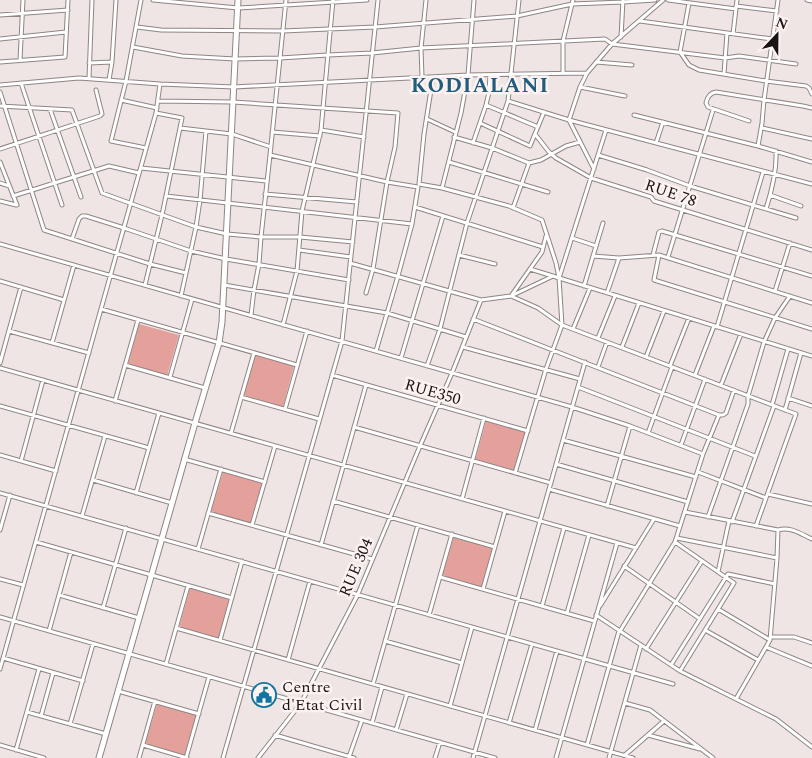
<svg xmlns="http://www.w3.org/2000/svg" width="812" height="758" font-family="Spectral,serif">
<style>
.green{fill:#e4a09a}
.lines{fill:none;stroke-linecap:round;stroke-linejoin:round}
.street-casing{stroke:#8e8584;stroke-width:5}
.secondary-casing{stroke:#8e8584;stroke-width:7}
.street{stroke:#fff;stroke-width:3}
.secondary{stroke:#fff;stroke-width:5}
.labels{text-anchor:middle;stroke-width:5;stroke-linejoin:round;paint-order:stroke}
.street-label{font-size:16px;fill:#181414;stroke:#fcf2f1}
.poi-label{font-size:16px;fill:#181414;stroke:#fcf2f1;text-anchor:start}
.district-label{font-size:21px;font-weight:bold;letter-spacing:1px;fill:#205d7d;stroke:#fcf2f1}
</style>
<rect width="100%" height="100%" fill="#efe5e4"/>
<path class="green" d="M139,324L179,335L167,376L128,364Z
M255,355L294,366L283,407L243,395Z
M486,421L525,432L514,472L475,461Z
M223,472L262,483L251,523L211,512Z
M454,536L493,547L482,588L442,576Z
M190,587L230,599L218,639L179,628Z
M157,704L197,715L185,756L145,744Z"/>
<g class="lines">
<defs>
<path id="street" d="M141,0L126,81L111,141L146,148
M153,0L238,8L367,0
M668,0L736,9
M807,0L812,1
M689,3L680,52L689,65L699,70L766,81L806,86L809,88L812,94
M736,6L777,11
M0,15L68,10
M640,21L772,39
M137,27L161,30L283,31L375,27L517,16L572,4L623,2L655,0
M733,34L737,0
M621,37L623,0
M0,39L66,32
M133,47L182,56L235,59L280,58L328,55L372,53L421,48L605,39L612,44L725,58L739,56L796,64
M20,60L23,0
M0,62L65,57L68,0
M596,62L632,65
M89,63L112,62
M563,73V41L573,0
M724,74L727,33
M422,77L421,48L426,0
M89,78L92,0
M109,80L112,62L116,0
M21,83L62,205
M0,85L79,78L160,84L234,87L468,75L587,73
M580,87L625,96
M0,92L44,230L150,264L186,273
M121,100L157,108
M158,101L233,102L398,113L395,147L387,182L373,269L366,293
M508,101L569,120L812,184
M486,105L538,127
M0,106L72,110L102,193L196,227L227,234L261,237H300L353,242
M50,109L81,197
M634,115L758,146L812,162
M427,119L455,132
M749,121L708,107L706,103C707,98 709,93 716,92L803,106L812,108
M480,123L530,146L544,112
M180,128L232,134L271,147
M762,128L812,139
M321,130L364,137
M272,132L320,136
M535,134L549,152L556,158L591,178L651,197L654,201L812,250
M454,137L492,148L529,163L541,160L566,146L580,142
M473,143L486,105L489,92L490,75
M656,143L663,122
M758,146L762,123L764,100L778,0
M0,149L100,116L102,114L96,90
M270,155L387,182L418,187L412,224L398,276L376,351
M598,155L647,170L690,186L796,218
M0,162L17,205
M449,162L548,192
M141,168L266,181
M594,169L569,120L580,87L587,73L612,44L663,0
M0,183L9,186
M419,184L442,188L509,206L542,220L556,263L559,278L562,325L546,369L515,473
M419,184L424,134L433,77
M442,188L461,113L468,75L474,0
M265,194L357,202
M770,195L801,206
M13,196L109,166L139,173
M166,196L412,224
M0,201L16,205
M415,207L543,247
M513,208L529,163
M766,209C772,190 777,171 776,151
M572,238L596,246
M72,239L79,219L82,216H86L124,228L191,251L226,259L349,280
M0,244L572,407L630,426L703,454
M299,250L351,257
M459,255L495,264
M653,255L659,232L662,231L812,276
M659,255L654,280L812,329
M593,256L619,258L659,255L812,303
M668,257L713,110
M350,263L481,300L511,296L538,308L562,325L796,414L756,526
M530,269L542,252L546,236
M559,278L606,130
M0,281L64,300
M145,285L162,215L182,118L156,113
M224,285L387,313L466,337
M584,286L603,223
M775,291L790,243
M607,293L619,258
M181,296L196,227L200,200L206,131
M511,296L530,269L812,356
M511,296L553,276
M101,309L297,365
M251,315L254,290L259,264L261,237L270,155L286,0
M473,319L719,415H723L726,413L734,390
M283,325L297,271L302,211L321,130L333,0
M717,327L763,172
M573,329L590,288
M9,331L89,353
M598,338L615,296
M52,343L74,265
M463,347L580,379
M622,347L639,303
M646,357L664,311
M401,358L443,216
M0,363L21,287
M125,365L205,388
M427,366L440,329L467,223L508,101L519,0
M670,366L689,318
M598,367L607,342
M0,368L636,548
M332,375L528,431
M695,375L714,326
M170,377L192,299
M721,385L741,334
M578,387L755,456
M241,397L319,419
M788,398L812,406
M115,401L138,320
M772,405L788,349
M0,406L149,448
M285,409L307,331
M785,410L801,353
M354,427L551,483
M231,433L254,353
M648,433L672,367
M563,440L696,477
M681,445L705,379
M0,455L56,471
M184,459L265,482
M21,461L43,380
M556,464L688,502
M698,472L766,498
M93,480L172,503
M549,489L680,526
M0,493L673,684
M136,493L159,413
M768,494L812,504
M462,499L484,418
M333,501L495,547
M607,506L630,426
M685,512L778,530C790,526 801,534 812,539
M208,513L372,559
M82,516L105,436
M708,517L748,404V396L764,342L775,318L790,296
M732,522L774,406
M252,525L275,446
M0,530L10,495
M677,538L777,558
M36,542L232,598
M675,542L734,583L680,671
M321,545L366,385
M198,549L221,469
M624,566L700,619
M718,572L729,521
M440,577L594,621
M0,579L23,585
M483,589L505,511
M59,595L139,618
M542,606L564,528
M600,606L654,519
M103,608L126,528
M718,609L770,640
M567,613L589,535
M429,615L452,534
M596,615L680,671L776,719L812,747
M0,617L495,758
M176,628L633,758
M705,630L758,660
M49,631L71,552
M620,631L675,542L703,454L719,415
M770,637H794L812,643
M220,640L242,561
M385,641L462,663
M766,647L812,666
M646,649L702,561
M3,658L83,681
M288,660L310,581
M166,664L188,586
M671,665L728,574L775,584
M0,669L156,113L160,84
M373,684L418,525
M118,691L199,714
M736,699L770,640L777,558L778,530
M625,703L650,710L713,758
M450,706L472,627
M27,712L106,734
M41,716L53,673
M372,723L382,687
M509,723L532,644
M70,724L93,644
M396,730L407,694
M535,730L557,651
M275,735L354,758
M648,735L700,749
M0,745L44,758
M143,745L187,758
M587,745L619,631
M16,750L39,669
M625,755L664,721
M349,757L362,720
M139,758L155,701
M186,758L209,677
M223,758L342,341L378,0
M258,758L301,703L358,594L420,446L452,373L481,300
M435,758L440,742
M473,758L585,362
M556,758L617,543
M609,758L641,645"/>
<path id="secondary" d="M99,758L195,423L219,343L222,322L238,0"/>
</defs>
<use href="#street" class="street-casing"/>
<use href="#secondary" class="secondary-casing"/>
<use href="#street" class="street"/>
<use href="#secondary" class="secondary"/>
</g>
<defs>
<symbol id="civic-ring" viewBox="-11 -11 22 22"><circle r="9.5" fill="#fcf2f1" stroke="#1075a1" stroke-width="1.5"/><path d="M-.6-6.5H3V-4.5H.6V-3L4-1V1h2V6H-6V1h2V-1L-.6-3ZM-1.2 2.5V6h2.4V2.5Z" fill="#1075a1"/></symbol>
</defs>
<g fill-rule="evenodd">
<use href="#civic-ring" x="250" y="681" width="28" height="28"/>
</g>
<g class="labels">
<g class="street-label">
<text transform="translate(671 192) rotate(19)" y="6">RUE 78</text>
<text transform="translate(433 391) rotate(16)" y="6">RUE350</text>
<text transform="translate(355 567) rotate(-67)" y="6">RUE 304</text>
</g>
<g class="poi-label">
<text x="282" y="692">Centre<tspan x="282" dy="18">d'Etat Civil</tspan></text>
</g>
<g class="district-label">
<text x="480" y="92">KODIALANI</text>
</g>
</g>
<g transform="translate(777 35) rotate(22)" stroke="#fcf2f1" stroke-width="4" paint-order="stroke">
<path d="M0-4L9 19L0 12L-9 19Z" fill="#181414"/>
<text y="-8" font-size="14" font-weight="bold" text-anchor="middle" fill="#181414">N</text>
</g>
</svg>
